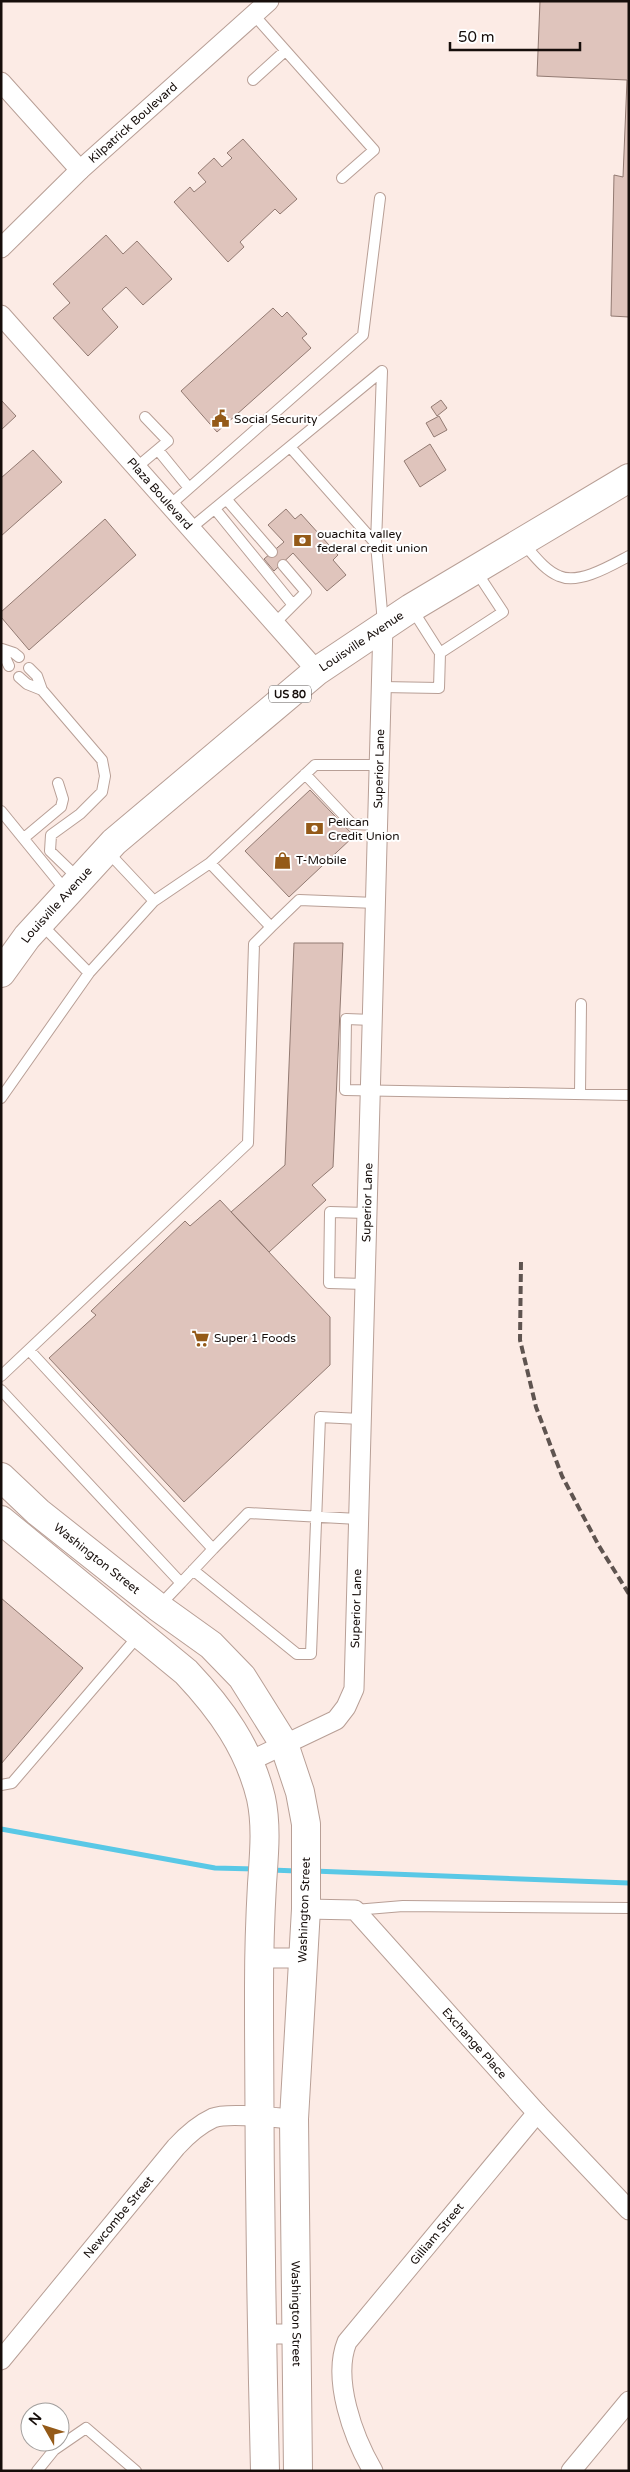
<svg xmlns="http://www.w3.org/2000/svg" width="630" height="2472" font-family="'Varela Round',sans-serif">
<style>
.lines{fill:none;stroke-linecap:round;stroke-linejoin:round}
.stream{stroke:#59c8e6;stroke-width:5}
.building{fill:#dfc4bc;stroke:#927a72}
.lane-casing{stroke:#b89f96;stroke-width:12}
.street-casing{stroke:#b89f96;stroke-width:21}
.secondary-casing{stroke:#b89f96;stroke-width:30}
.primary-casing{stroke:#b89f96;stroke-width:30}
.lane{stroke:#fff;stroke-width:10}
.street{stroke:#fff;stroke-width:19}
.secondary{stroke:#fff;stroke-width:28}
.primary{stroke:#fff;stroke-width:28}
.rail{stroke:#5f5450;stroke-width:4;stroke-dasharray:8 4;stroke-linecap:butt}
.labels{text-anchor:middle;stroke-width:4;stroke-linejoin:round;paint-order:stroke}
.shield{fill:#fff;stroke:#5c5654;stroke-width:1}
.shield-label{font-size:11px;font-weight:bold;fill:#160e0b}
.street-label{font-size:12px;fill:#160e0b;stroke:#fff}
.poi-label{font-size:12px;fill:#160e0b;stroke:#fff;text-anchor:start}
</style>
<rect width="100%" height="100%" fill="#fcebe5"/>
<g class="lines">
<path class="stream" d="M1,1829L215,1868L255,1869
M271,1870L297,1871
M313,1871L629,1883"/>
</g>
<path class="building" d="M540,1H629V317L611,316L614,175L623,177L627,80L537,76Z
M243,139L297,199L280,214L275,209L240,242L244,247L228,262L174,202L190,187L194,192L206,182L198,173L214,158L222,167L232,158L227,153Z
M106,235L123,254L137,241L172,279L143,305L126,287L102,309L118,327L88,356L53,318L70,303L53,284Z
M273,308L282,317L287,312L307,334L302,338L311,348L217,432L181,391Z
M1,400L16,416L1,430Z
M441,400L447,408L437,416L431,407Z
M439,416L447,430L434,437L426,423Z
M430,444L446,470L420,487L404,461Z
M33,450L62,482L1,536V478Z
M286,509L295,519L301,514L338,555L333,560L346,575L327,591L293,553L274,571L264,559L284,542L268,525Z
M105,519L136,555L29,650L1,617V612Z
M310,790L354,836L289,897L245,851Z
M294,943H343L333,1167L312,1185L326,1200L269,1252L231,1212L285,1165Z
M220,1200L330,1317V1365L184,1502L49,1358L96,1315L91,1311L185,1221L190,1226Z
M1,1598L83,1668L1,1764Z"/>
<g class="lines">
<defs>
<path id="lane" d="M254,15L374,150L342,178
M253,80L285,51
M291,448L376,544
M158,450L189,488
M137,467L168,441L145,417
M227,500L272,552
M170,505L363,335L380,198
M215,509L293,605
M191,528L382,371L376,544L383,623
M522,542C533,554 544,570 559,576C579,585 612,565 629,556
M412,609L440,653
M275,623L306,592L283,565
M1,649L9,666
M2,649L14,653L19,657
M29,668L37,676L42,690
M19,677L27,684L42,690L102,760L105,776L102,792L80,814L51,835L50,851L79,879
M382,687L439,688L440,653L503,612L476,571
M305,774L352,824L378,825
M1,811L67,892
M24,838L61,807L63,799L58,783
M107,851L154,901
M210,863L271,927L299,900L376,903
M41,924L89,973
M373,1020L346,1019L345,1090L629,1095
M580,1094L581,1004
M1,1098L89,973L154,901L210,863L315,765H380
M365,1284L329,1283L330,1212L367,1213
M1,1376L248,1143L254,944L271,927
M1,1390L181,1583L213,1549L29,1350
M213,1549L248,1513L358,1519
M193,1570L297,1654H311L320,1417L361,1419
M159,1606L181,1583
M1,1785L12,1783L139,1635
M355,1910L403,1906L629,1908
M37,2471L54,2450L86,2428L136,2471"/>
<g id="street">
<path d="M1,82L80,170"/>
<path id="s1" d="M1,248L80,170L269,1"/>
<path id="s2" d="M1,315L317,671"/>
<path id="s3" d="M250,1761L336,1720L346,1707L354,1689L383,625"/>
<path id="s4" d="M306,1909L355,1910L537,2113L629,2210"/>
<path d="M259,1958H302"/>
<path d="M263,2334H296"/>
<path id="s5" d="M1,2360L176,2147C187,2135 198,2125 213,2118C227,2112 277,2118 294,2119"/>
<path id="s6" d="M373,2471C353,2437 332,2379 347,2342L537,2113"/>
<path d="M571,2471L629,2401"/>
</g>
<g id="secondary">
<path id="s7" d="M1,1477L38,1512L158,1607L211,1645L242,1677L284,1744L300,1792L306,1824V1909L294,2119L298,2471"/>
<path d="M1,1520L186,1672C221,1709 249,1748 261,1798C267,1826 264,1855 262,1884C260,1919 259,1953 259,1987C259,2149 261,2310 265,2471"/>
</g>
<g id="primary">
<path id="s8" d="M1,973L27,937L114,842L317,671L411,608L629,478"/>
</g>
</defs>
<use href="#lane" class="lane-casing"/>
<use href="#street" class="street-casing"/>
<use href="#secondary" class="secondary-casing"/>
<use href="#primary" class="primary-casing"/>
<use href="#lane" class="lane"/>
<use href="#street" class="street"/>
<use href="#secondary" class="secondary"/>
<use href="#primary" class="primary"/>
<path class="rail" d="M521,1262L520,1340L536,1407L562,1476L599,1546L629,1594"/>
</g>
<defs>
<symbol id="civic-bare" viewBox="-9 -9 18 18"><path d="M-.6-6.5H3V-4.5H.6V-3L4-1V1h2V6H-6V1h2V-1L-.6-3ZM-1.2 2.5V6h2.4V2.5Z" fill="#945a18" stroke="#fff" stroke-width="2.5" paint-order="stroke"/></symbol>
<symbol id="bank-bare" viewBox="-9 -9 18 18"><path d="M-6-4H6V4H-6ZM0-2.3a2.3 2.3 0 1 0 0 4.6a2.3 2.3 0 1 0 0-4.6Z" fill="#945a18" stroke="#fff" stroke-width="2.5" paint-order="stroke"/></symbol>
<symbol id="shop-bare" viewBox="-9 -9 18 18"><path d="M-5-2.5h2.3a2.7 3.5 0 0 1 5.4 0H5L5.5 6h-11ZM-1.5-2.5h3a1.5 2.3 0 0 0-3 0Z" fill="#945a18" stroke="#fff" stroke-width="2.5" paint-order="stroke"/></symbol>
<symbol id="supermarket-bare" viewBox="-9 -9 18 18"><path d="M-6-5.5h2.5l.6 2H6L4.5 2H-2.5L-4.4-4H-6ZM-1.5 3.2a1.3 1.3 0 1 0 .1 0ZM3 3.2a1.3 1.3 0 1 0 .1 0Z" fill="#945a18" stroke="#fff" stroke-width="2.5" paint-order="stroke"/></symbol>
</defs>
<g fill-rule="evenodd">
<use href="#civic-bare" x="208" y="406" width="25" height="25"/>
<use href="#bank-bare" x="290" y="528" width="25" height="25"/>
<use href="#bank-bare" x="302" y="816" width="25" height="25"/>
<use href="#shop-bare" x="270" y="848" width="25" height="25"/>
<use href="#supermarket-bare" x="188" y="1326" width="25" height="25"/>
</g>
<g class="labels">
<rect class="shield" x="269" y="685.5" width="42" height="17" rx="4"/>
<g class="shield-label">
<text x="290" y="698">US 80</text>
</g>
<g class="street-label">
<text dy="4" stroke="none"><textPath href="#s1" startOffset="182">Kilpatrick Boulevard</textPath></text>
<text dy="4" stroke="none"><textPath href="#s2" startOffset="239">Plaza Boulevard</textPath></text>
<text dy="4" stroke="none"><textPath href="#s8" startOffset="492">Louisville Avenue</textPath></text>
<text dy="4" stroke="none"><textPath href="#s3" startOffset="1052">Superior Lane</textPath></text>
<text dy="4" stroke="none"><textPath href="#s8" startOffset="88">Louisville Avenue</textPath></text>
<text dy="4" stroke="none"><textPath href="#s3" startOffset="618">Superior Lane</textPath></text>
<text dy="4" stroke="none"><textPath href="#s7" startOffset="126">Washington Street</textPath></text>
<text dy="4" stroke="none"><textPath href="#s3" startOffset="212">Superior Lane</textPath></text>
<text transform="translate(304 1910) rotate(-88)" y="4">Washington Street</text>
<text dy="4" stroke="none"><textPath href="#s4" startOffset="228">Exchange Place</textPath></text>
<text dy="4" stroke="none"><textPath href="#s5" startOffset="185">Newcombe Street</textPath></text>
<text dy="4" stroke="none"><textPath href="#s6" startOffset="276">Gilliam Street</textPath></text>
<text dy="4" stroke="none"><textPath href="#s7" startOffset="966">Washington Street</textPath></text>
</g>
<g class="poi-label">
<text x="234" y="423">Social Security</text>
<text x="317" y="538">ouachita valley<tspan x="317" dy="14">federal credit union</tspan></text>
<text x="328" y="826">Pelican<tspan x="328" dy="14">Credit Union</tspan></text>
<text x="296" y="864">T-Mobile</text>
<text x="214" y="1342">Super 1 Foods</text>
</g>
</g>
<rect width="630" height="2472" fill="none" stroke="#160e0b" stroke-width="5"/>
<g transform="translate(45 2427) rotate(309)"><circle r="24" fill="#ffffff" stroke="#a29f9d"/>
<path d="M0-4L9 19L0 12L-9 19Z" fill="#945a18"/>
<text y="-8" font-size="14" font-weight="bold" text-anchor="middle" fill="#160e0b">N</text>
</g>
<path d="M450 42v8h130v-8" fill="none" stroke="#160e0b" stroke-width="2.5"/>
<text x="458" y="42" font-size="15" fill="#160e0b" stroke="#ffffff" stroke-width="4" paint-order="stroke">50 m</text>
</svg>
